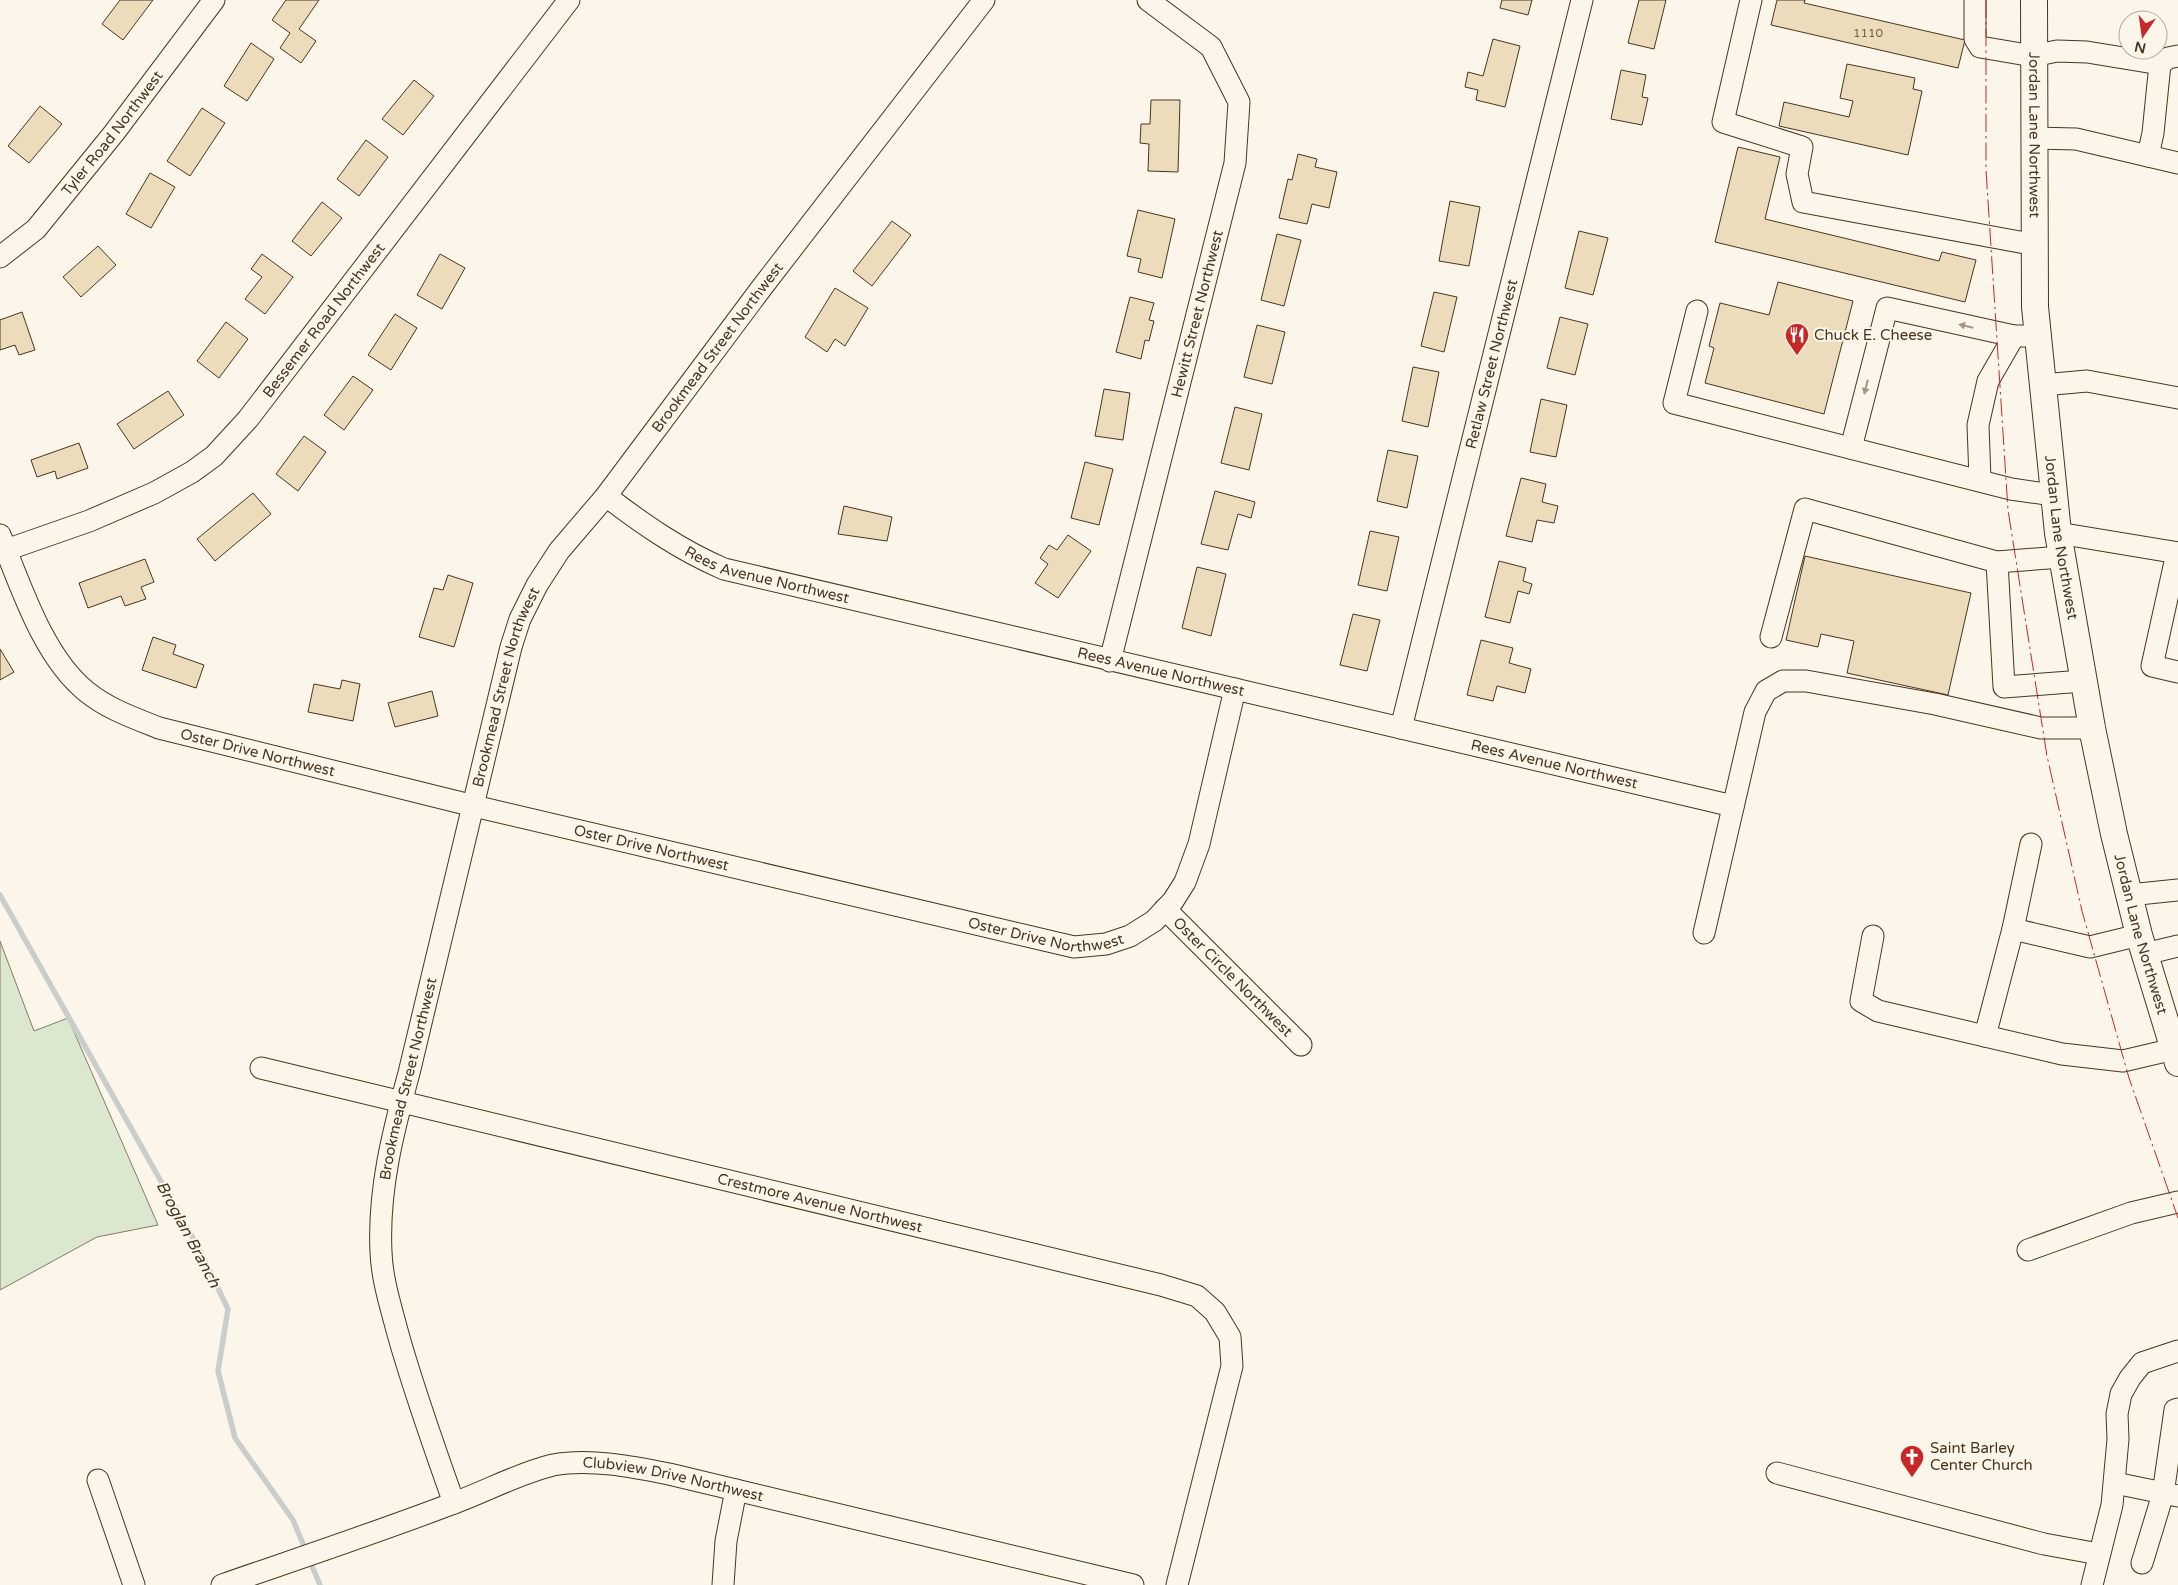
<svg xmlns="http://www.w3.org/2000/svg" width="2178" height="1585" font-family="'Varela Round',sans-serif">
<style>
.green{fill:#dce7d0;stroke:#887966}
.lines{fill:none;stroke-linecap:round;stroke-linejoin:round}
.stream{stroke:#c9cecd;stroke-width:5.5}
.building{fill:#ecdcbc;stroke:#4a3520}
.minor-casing{stroke:#4a3520;stroke-width:23}
.major-casing{stroke:#4a3520;stroke-width:28}
.minor{stroke:#fbf6e9;stroke-width:21}
.major{stroke:#fbf6e9;stroke-width:26}
.power{stroke:#c62828;stroke-width:1;stroke-dasharray:18 4 2.5 4;stroke-linecap:butt}
.oneway{fill:#a29684}
.labels{text-anchor:middle;stroke-width:4;stroke-linejoin:round;paint-order:stroke}
.number-label{font-size:12px;fill:#725f47}
.street-label{font-size:15px;fill:#4a3520;stroke:#fbf6e9}
.poi-label{font-size:15px;fill:#4a3520;stroke:#fbf6e9;text-anchor:start}
.water-label{font-size:16px;font-style:italic;fill:#4a3520;stroke:#fbf6e9}
</style>
<rect width="100%" height="100%" fill="#fbf6e9"/>
<path class="green" d="M0,941L34,1031L68,1018L158,1225L97,1237L0,1290Z"/>
<g class="lines">
<path class="stream" d="M0,895L199,1249L228,1309L218,1371L235,1438L293,1520L306,1551
M309,1559L320,1585"/>
</g>
<path class="building" d="M120,0H153L123,40L102,24Z
M286,0H319L299,29L316,41L301,63L280,48L290,33L272,20Z
M1502,0H1532L1528,15L1500,8Z
M1639,0H1666L1654,49L1628,43Z
M1777,0H1805L1804,3L1965,40L1958,68L1771,25Z
M1493,39L1520,46L1505,107L1476,100L1478,90L1465,87L1468,72L1483,76Z
M251,43L274,59L247,101L224,86Z
M1847,64L1915,78L1913,89L1922,91L1908,155L1779,126L1784,102L1849,117L1853,101L1840,98Z
M1621,70L1646,75L1642,97L1648,98L1642,125L1611,119Z
M414,80L434,96L403,135L382,119Z
M1151,100H1180L1178,172L1148,171L1149,144L1140,143L1141,124H1150Z
M40,106L62,124L29,163L8,146Z
M202,108L225,123L190,176L167,161Z
M366,140L388,157L359,196L337,179Z
M1738,147L1780,157L1765,219L1939,261L1942,252L1976,260L1965,302L1715,242Z
M1298,154L1317,159L1315,167L1337,172L1329,208L1312,204L1307,224L1279,218L1288,179L1292,180Z
M150,173L175,187L151,228L126,214Z
M1450,201L1480,207L1469,266L1439,261Z
M322,202L342,218L311,256L292,241Z
M1138,210L1175,219L1162,278L1138,272L1141,259L1127,256Z
M892,221L911,235L872,286L853,271Z
M1579,231L1608,238L1593,295L1565,288Z
M1277,234L1301,240L1284,306L1261,300Z
M98,246L116,265L81,297L63,277Z
M262,254L293,277L265,314L245,299L262,277L251,269Z
M440,254L465,268L442,309L417,295Z
M1778,282L1853,301L1824,414L1705,383L1714,348L1709,346L1720,303L1769,315Z
M835,288L868,308L845,346L835,339L827,352L805,337Z
M1434,292L1457,297L1444,352L1421,346Z
M1130,297L1154,303L1149,320L1154,321L1149,341L1145,340L1141,359L1116,352Z
M22,312L35,350L19,355L15,345L0,350V320Z
M395,314L417,328L391,370L368,355Z
M1560,317L1588,324L1575,375L1547,368Z
M226,322L248,339L219,378L197,361Z
M1257,325L1285,332L1272,384L1244,377Z
M1413,367L1439,372L1428,427L1402,421Z
M353,376L373,390L344,430L324,415Z
M1104,389L1130,393L1123,440L1095,436Z
M168,391L184,415L134,449L117,424Z
M1541,399L1567,405L1556,457L1530,452Z
M1235,407L1262,414L1249,470L1221,463Z
M304,436L326,452L298,491L276,474Z
M79,443L88,468L57,479L55,471L37,477L31,460Z
M1388,450L1418,456L1407,508L1377,501Z
M1085,462L1113,469L1099,525L1071,518Z
M1521,478L1546,484L1542,502L1558,506L1554,523L1537,520L1532,542L1506,536Z
M1215,491L1255,502L1251,518L1238,514L1228,550L1201,544Z
M253,493L271,514L215,561L197,539Z
M844,506L892,517L887,541L838,534Z
M1370,531L1399,537L1387,591L1358,585Z
M1068,535L1091,551L1058,598L1035,583L1048,564L1040,558L1049,545L1057,550Z
M1805,556L1971,593L1948,695L1847,673L1854,641L1821,634L1818,647L1786,640Z
M145,559L154,582L141,587L146,599L125,606L121,596L88,608L79,583Z
M1499,561L1526,568L1523,581L1532,584L1529,594L1518,591L1510,623L1485,617Z
M1197,567L1226,574L1211,636L1182,628Z
M448,575L473,583L454,647L419,637L434,588L443,590Z
M1353,614L1380,620L1367,671L1340,665Z
M153,637L176,645L173,654L204,665L196,688L142,670Z
M1481,640L1513,648L1509,663L1531,669L1525,693L1497,686L1493,701L1467,695Z
M0,649L14,672L0,680Z
M342,680L360,684L353,721L308,712L314,684L340,689Z
M432,691L438,716L395,727L388,703Z"/>
<g class="lines">
<defs>
<g id="minor">
<path d="M1751,0L1723,122L1802,147L1797,174L1803,202L2036,245"/>
<path d="M1975,0V39L1980,47L2033,56L2057,51L2087,52L2160,64L2153,133L2148,156"/>
<path d="M2160,64L2168,58L2178,56"/>
<path d="M2034,138L2076,139L2178,163"/>
<path id="s1" d="M0,257L36,229L114,133L214,0"/>
<path d="M1697,311L1674,403L2011,489L2053,495"/>
<path d="M2043,385L2087,381L2178,398"/>
<path d="M1851,448L1887,308L2014,336"/>
<path d="M1980,479L1978,425L1988,381L2014,336H2027"/>
<path id="s2" d="M606,496C644,525 680,550 724,569L1733,806"/>
<path d="M2058,533L2178,553"/>
<path id="s3" d="M0,535C21,586 43,657 87,692C108,709 134,718 159,728L474,806L1074,947L1106,944L1130,936L1154,921L1173,901L1185,882L1199,844L1235,689"/>
<path id="s4" d="M6,550L89,521L154,493L192,472L214,456L248,419L569,0"/>
<path d="M2177,553L2152,666L2178,672"/>
<path d="M2062,557L1997,562L2004,687L2083,681"/>
<path d="M1771,637L1805,509L1997,562"/>
<path id="s5" d="M1110,661L1235,163L1239,102L1211,47L1148,0"/>
<path id="s6" d="M1401,728L1582,0"/>
<path d="M2129,895L2178,890"/>
<path id="s7" d="M1165,909L1301,1045"/>
<path d="M2013,929L2090,947L2139,935"/>
<path d="M1704,933L1755,712L1766,691L1783,681H1806L1935,704L2041,728H2092"/>
<path d="M1873,936L1861,1001L1878,1011L2062,1054L2123,1061L2174,1049"/>
<path d="M2145,954L2178,946"/>
<path d="M1985,1036L2013,929L2031,844"/>
<path id="s8" d="M261,1068L1161,1285L1197,1296L1215,1312L1230,1337L1232,1366L1177,1585"/>
<path d="M2028,1250L2131,1213L2178,1202"/>
<path d="M1777,1473L2044,1544L2099,1554"/>
<path d="M98,1480L134,1585"/>
<path d="M2115,1483L2178,1496"/>
<path id="s9" d="M454,1503C434,1447 414,1391 398,1334C391,1307 382,1280 381,1252C378,1190 393,1132 409,1073L511,647L520,619L537,585L559,551L606,496L763,286L984,0"/>
<path d="M2142,1563L2163,1494L2175,1410L2178,1409"/>
<path id="s10" d="M222,1585C300,1558 378,1532 454,1503C487,1491 519,1473 553,1465C590,1458 634,1467 669,1474L1133,1585"/>
<path d="M723,1585L726,1541L736,1490"/>
<path d="M2092,1585L2112,1505L2118,1439L2117,1414L2121,1394L2130,1378L2142,1363L2178,1351"/>
</g>
<g id="major">
<path id="s11" d="M2034,0L2035,307L2058,533L2092,728L2114,834L2139,935L2178,1063"/>
</g>
</defs>
<use href="#minor" class="minor-casing"/>
<use href="#major" class="major-casing"/>
<use href="#minor" class="minor"/>
<use href="#major" class="major"/>
<path class="power" d="M1986,0V170L2008,510L2047,756L2082,911L2129,1078L2178,1218"/>
</g>
<defs><path id="oneway-solid" d="M-6-.8H1V-3.2L6.5 0L1 3.2V.8H-6Z" transform="scale(1.25)"/></defs>
<g class="oneway">
<use href="#oneway-solid" transform="translate(1966 326) rotate(-167)"/>
<use href="#oneway-solid" transform="translate(1866 387) rotate(104)"/>
</g>
<defs>
<symbol id="restaurant-pin" viewBox="-11 -11 22 30"><path d="M0 17L-7.5 6A9.5 9.5 0 1 1 7.5 6Z" fill="#c62828" stroke="#fbf6e9"/><path d="M-5-6h1v4h1v-4h1v4h1v-4h1v5L-1.5 .5V6h-2V.5L-5-1ZM5-6V6H3V1.5H1.5Q1.5-4 5-6Z" fill="#fff"/></symbol>
<symbol id="church-pin" viewBox="-11 -11 22 30"><path d="M0 17L-7.5 6A9.5 9.5 0 1 1 7.5 6Z" fill="#c62828" stroke="#fbf6e9"/><path d="M-1.2-6h2.4v3.5h3.3v2.4h-3.3V6h-2.4V-.1h-3.3v-2.4h3.3Z" fill="#fff"/></symbol>
</defs>
<g fill-rule="evenodd">
<use href="#restaurant-pin" x="1783" y="321" width="28" height="38"/>
<use href="#church-pin" x="1898" y="1443" width="28" height="38"/>
</g>
<g class="labels">
<g class="number-label">
<text x="1868" y="37">1110</text>
</g>
<g class="street-label">
<text dy="5" stroke="none"><textPath href="#s1" startOffset="168">Tyler Road Northwest</textPath></text>
<text dy="5" stroke="none"><textPath href="#s11" startOffset="135">Jordan Lane Northwest</textPath></text>
<text dy="5" stroke="none"><textPath href="#s5" startOffset="358">Hewitt Street Northwest</textPath></text>
<text dy="5" stroke="none"><textPath href="#s4" startOffset="404">Bessemer Road Northwest</textPath></text>
<text dy="5" stroke="none"><textPath href="#s9" startOffset="1248">Brookmead Street Northwest</textPath></text>
<text dy="5" stroke="none"><textPath href="#s6" startOffset="375">Retlaw Street Northwest</textPath></text>
<text dy="5" stroke="none"><textPath href="#s11" startOffset="539">Jordan Lane Northwest</textPath></text>
<text dy="5" stroke="none"><textPath href="#s2" startOffset="182">Rees Avenue Northwest</textPath></text>
<text dy="5" stroke="none"><textPath href="#s2" startOffset="588">Rees Avenue Northwest</textPath></text>
<text dy="5" stroke="none"><textPath href="#s9" startOffset="842">Brookmead Street Northwest</textPath></text>
<text dy="5" stroke="none"><textPath href="#s3" startOffset="364">Oster Drive Northwest</textPath></text>
<text dy="5" stroke="none"><textPath href="#s2" startOffset="992">Rees Avenue Northwest</textPath></text>
<text dy="5" stroke="none"><textPath href="#s3" startOffset="769">Oster Drive Northwest</textPath></text>
<text dy="5" stroke="none"><textPath href="#s3" startOffset="1174">Oster Drive Northwest</textPath></text>
<text dy="5" stroke="none"><textPath href="#s11" startOffset="944">Jordan Lane Northwest</textPath></text>
<text dy="5" stroke="none"><textPath href="#s7" startOffset="96">Oster Circle Northwest</textPath></text>
<text dy="5" stroke="none"><textPath href="#s9" startOffset="438">Brookmead Street Northwest</textPath></text>
<text dy="5" stroke="none"><textPath href="#s8" startOffset="575">Crestmore Avenue Northwest</textPath></text>
<text dy="5" stroke="none"><textPath href="#s10" startOffset="474">Clubview Drive Northwest</textPath></text>
</g>
<g class="poi-label">
<text x="1814" y="340">Chuck E. Cheese</text>
<text x="1930" y="1453">Saint Barley<tspan x="1930" dy="17">Center Church</tspan></text>
</g>
<g class="water-label">
<text transform="translate(189 1234) rotate(62)" y="6">Broglan Branch</text>
</g>
</g>
<g transform="translate(2143 35) rotate(193)"><circle r="24" fill="#fbf6e9" stroke="#b4a999"/>
<path d="M0-4L9 19L0 12L-9 19Z" fill="#c62828"/>
<text y="-8" font-size="14" font-weight="bold" text-anchor="middle" fill="#4a3520">N</text>
</g>
</svg>
